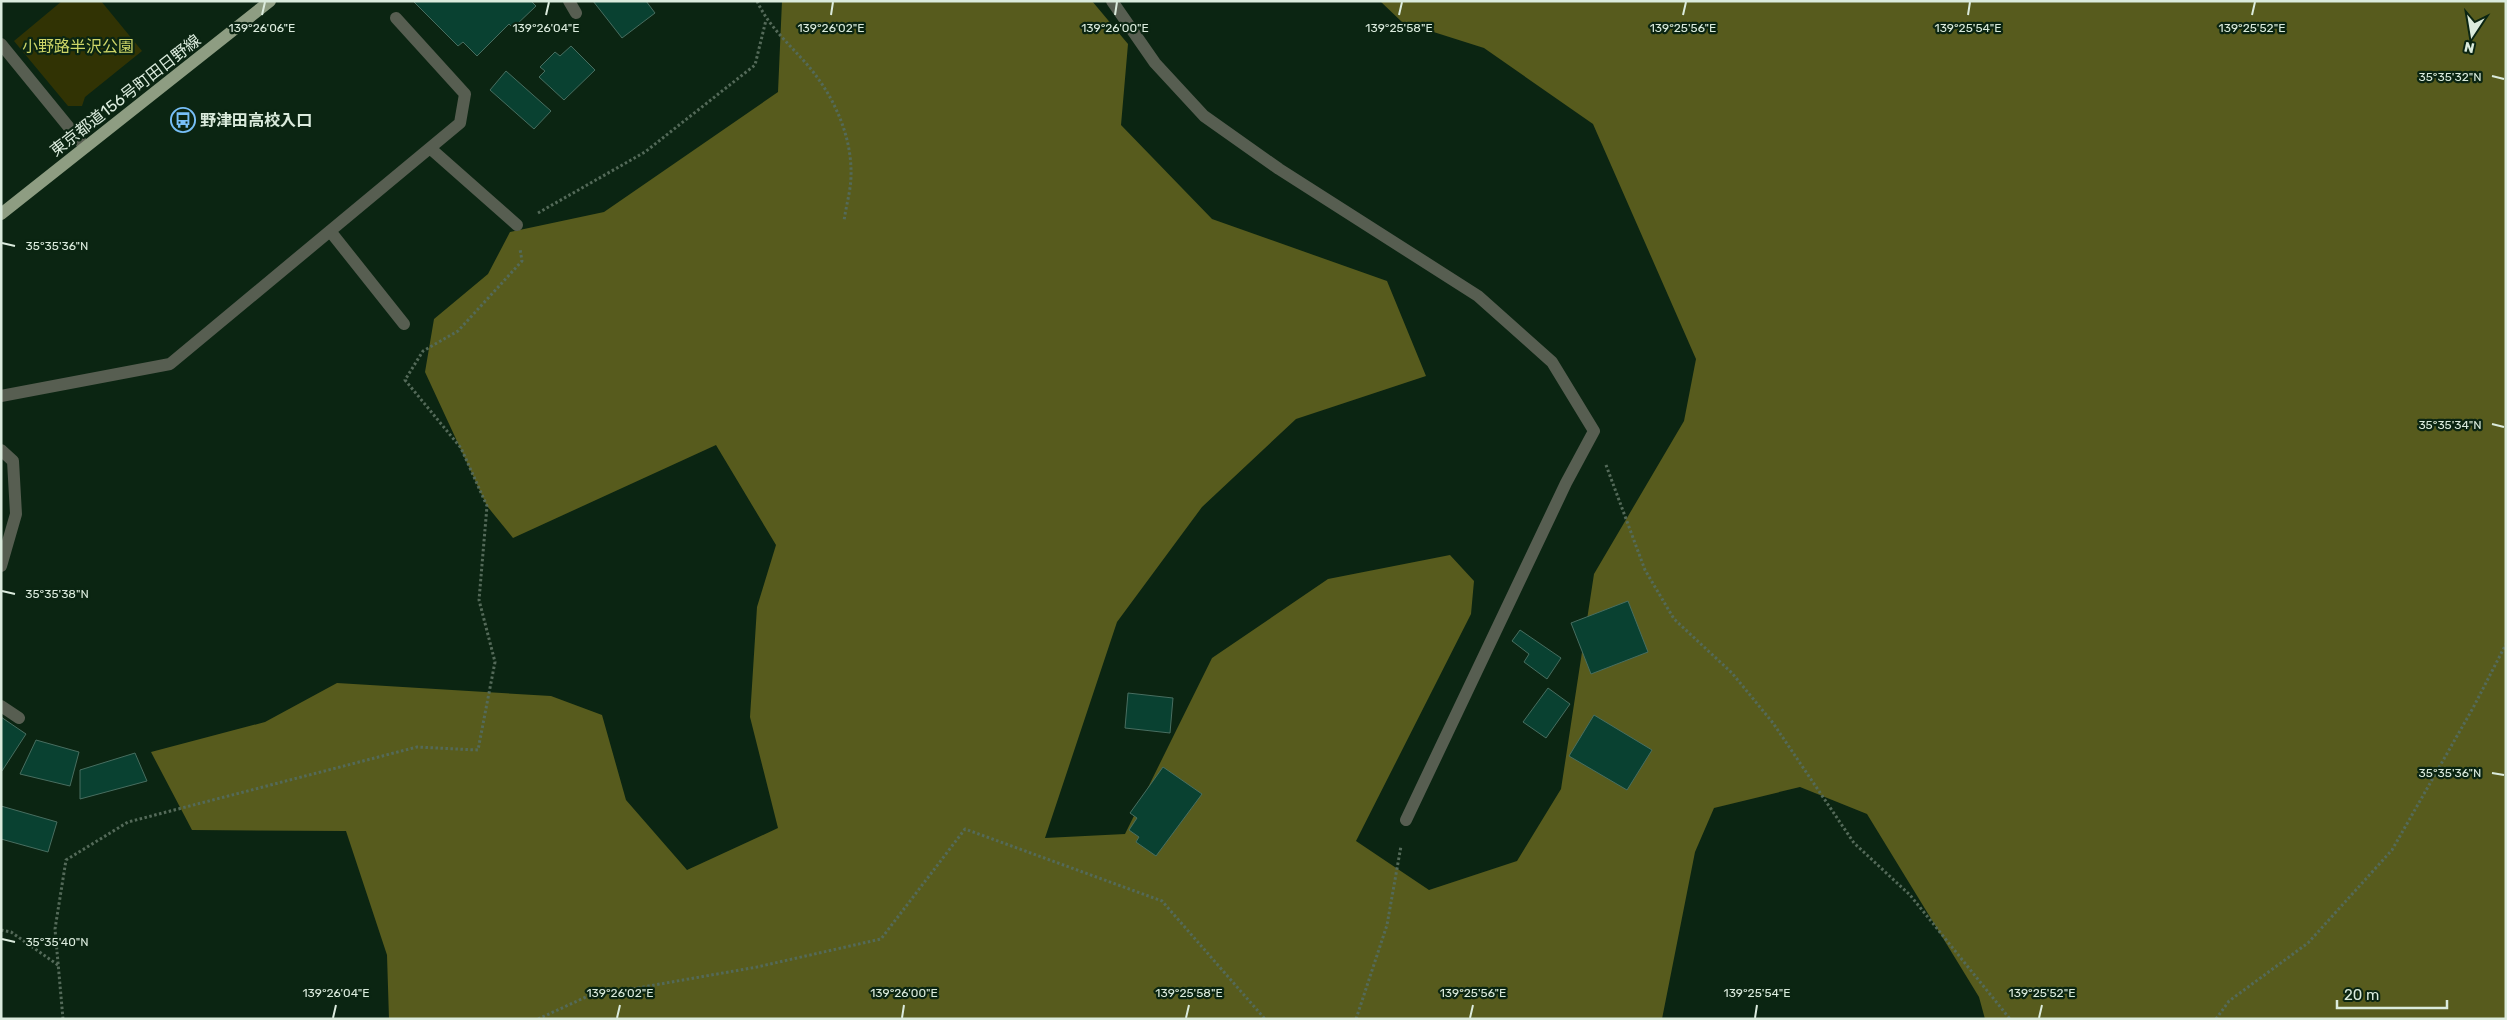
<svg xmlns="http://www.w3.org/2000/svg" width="2507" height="1020" font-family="Rubik,'Noto Sans JP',sans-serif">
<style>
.green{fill:#313304}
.forest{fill:#575b1d}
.building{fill:#094131;stroke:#486e60}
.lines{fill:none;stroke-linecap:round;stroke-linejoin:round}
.path{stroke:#546a59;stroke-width:3;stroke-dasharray:2.5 2.5;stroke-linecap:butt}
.minor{stroke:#575e51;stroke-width:12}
.major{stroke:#8e9d82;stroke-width:12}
.ticks{fill:none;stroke:#dbebdd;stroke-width:2}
.labels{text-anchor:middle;stroke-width:4.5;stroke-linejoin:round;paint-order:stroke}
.park-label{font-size:16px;fill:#cdd567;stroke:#0b2512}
.street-label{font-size:16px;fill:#dbebdd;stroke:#0b2512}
.poi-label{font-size:16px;font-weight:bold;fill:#dbebdd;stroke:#0b2512;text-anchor:start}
.ticks-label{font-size:12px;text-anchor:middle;fill:#dbebdd;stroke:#0b2512;stroke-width:4.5;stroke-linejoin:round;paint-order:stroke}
</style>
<rect width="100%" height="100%" fill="#0b2512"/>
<path class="green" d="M62,1H101L142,51L85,97L82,106H68L14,41Z"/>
<path class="forest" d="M782,1H1092L1128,44L1121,125L1212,219L1387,281L1426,376L1296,419L1202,507L1117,622L1045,838L1125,834L1212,658L1328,579L1450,555L1474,581L1471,614L1356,841L1429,890L1517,861L1561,789L1594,574L1684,421L1696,359L1593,124L1484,48L1402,22L1380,1H2506V1019H1985L1979,997L1867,814L1800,787L1714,808L1695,852L1662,1019H389L387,955L346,831L192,830L151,752L265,722L337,683L551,696L602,715L626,800L687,870L778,828L750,717L757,607L776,545L716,445L513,538L487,506L425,372L434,319L488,274L510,232L604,212L778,92Z"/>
<path class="building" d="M413,1H531L536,6L513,28L509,24L477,56L463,42L458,46Z
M593,1H646L655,13L622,38Z
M571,46L595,70L564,100L539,77L545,71L540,67L555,52L560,56Z
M506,71L551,111L534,129L490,90Z
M1628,601L1648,652L1591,674L1571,623Z
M1520,630L1561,658L1547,679L1524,662L1529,654L1512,641Z
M1548,688L1570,704L1546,738L1523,722Z
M1128,693L1173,698L1170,733L1125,728Z
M1594,715L1652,750L1627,790L1569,756Z
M1,717L26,734L2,771H1Z
M36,740L79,752L70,786L20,774Z
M135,753L147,781L80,799V770Z
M1163,767L1202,794L1156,856L1136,842L1139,837L1129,830L1137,818L1130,813Z
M1,806L57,822L48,852L1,839Z"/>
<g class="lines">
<path class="path" d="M757,1C768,25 786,41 804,61C832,92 852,134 851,175C851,190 846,206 844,221
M538,213L645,152L755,65L766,20
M1606,465L1645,570L1674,619L1732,673L1773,723L1854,843L1910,895L2010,1019
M1,930L11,932L58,965
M63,1019L55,929L66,860L128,822L417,747L478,750L495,662L479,600L487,506L461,448L405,380L423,351L458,331L522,261L520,249
M538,1019L586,997L757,967L881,939L965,829L1162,901L1265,1019
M1356,1019L1387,925L1401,846
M2216,1019L2229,1001L2308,943L2392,850L2473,708L2506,644"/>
<path class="minor" d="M569,1L576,13
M1112,1L1155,63L1204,116L1279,169L1478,296L1552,362L1594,431L1566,483L1406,820
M1,44L85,147
M431,149L517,225
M330,231L404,324
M1,396L170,364L460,123L465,94L396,18
M1,450L13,461L16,514L1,566
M1,706L19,718"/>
<path class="major" d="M1,214L270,1"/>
</g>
<path class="ticks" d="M262,15L265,2M546,15L549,2M831,15L833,2M1115,15L1117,2M1399,15L1402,2M1683,15L1686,2M1968,15L1970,2M2252,15L2255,2M2492,76L2504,79M2,243L15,246M2492,424L2504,427M2,591L15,594M2492,773L2504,775M2,939L15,942M333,1018L336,1005M617,1018L620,1005M902,1018L904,1005M1186,1018L1189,1005M1470,1018L1473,1005M1755,1018L1757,1005M2039,1018L2042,1005"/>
<defs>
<symbol id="bus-ring" viewBox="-11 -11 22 22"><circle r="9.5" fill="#0b2512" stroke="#77bff7" stroke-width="1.5"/><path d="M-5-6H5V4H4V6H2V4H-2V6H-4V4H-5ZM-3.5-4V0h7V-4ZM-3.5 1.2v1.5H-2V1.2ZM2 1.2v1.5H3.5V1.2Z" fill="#77bff7"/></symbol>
</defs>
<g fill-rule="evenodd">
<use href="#bus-ring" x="169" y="106" width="28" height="28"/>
</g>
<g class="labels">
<g class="park-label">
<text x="78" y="52">小野路半沢公園</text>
</g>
<g class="street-label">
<text transform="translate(125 95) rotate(-38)" y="6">東京都道156号町田日野線</text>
</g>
<g class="poi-label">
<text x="200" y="126">野津田高校入口</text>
</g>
</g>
<g class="ticks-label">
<text x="262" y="32">139°26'06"E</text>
<text x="546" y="32">139°26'04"E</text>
<text x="831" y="32">139°26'02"E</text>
<text x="1115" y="32">139°26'00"E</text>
<text x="1399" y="32">139°25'58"E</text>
<text x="1683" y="32">139°25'56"E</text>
<text x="1968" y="32">139°25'54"E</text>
<text x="2252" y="32">139°25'52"E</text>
<text x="2450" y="81">35°35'32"N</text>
<text x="57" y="250">35°35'36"N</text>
<text x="2450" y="429">35°35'34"N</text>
<text x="57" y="598">35°35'38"N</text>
<text x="2450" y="777">35°35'36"N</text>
<text x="57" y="946">35°35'40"N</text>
<text x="336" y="997">139°26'04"E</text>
<text x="620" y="997">139°26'02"E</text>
<text x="904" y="997">139°26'00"E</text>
<text x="1189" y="997">139°25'58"E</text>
<text x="1473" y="997">139°25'56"E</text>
<text x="1757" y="997">139°25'54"E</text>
<text x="2042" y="997">139°25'52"E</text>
</g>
<rect width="2507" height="1020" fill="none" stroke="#dbebdd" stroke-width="5"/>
<g transform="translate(2472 35) rotate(192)" stroke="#0b2512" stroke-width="4" paint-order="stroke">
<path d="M0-4L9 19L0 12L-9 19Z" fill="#dbebdd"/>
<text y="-8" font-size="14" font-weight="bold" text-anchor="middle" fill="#dbebdd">N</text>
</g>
<path d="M2337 1000v8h110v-8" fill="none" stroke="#dbebdd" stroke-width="2.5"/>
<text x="2344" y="1000" font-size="15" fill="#dbebdd" stroke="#0b2512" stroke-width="4" paint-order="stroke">20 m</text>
</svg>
